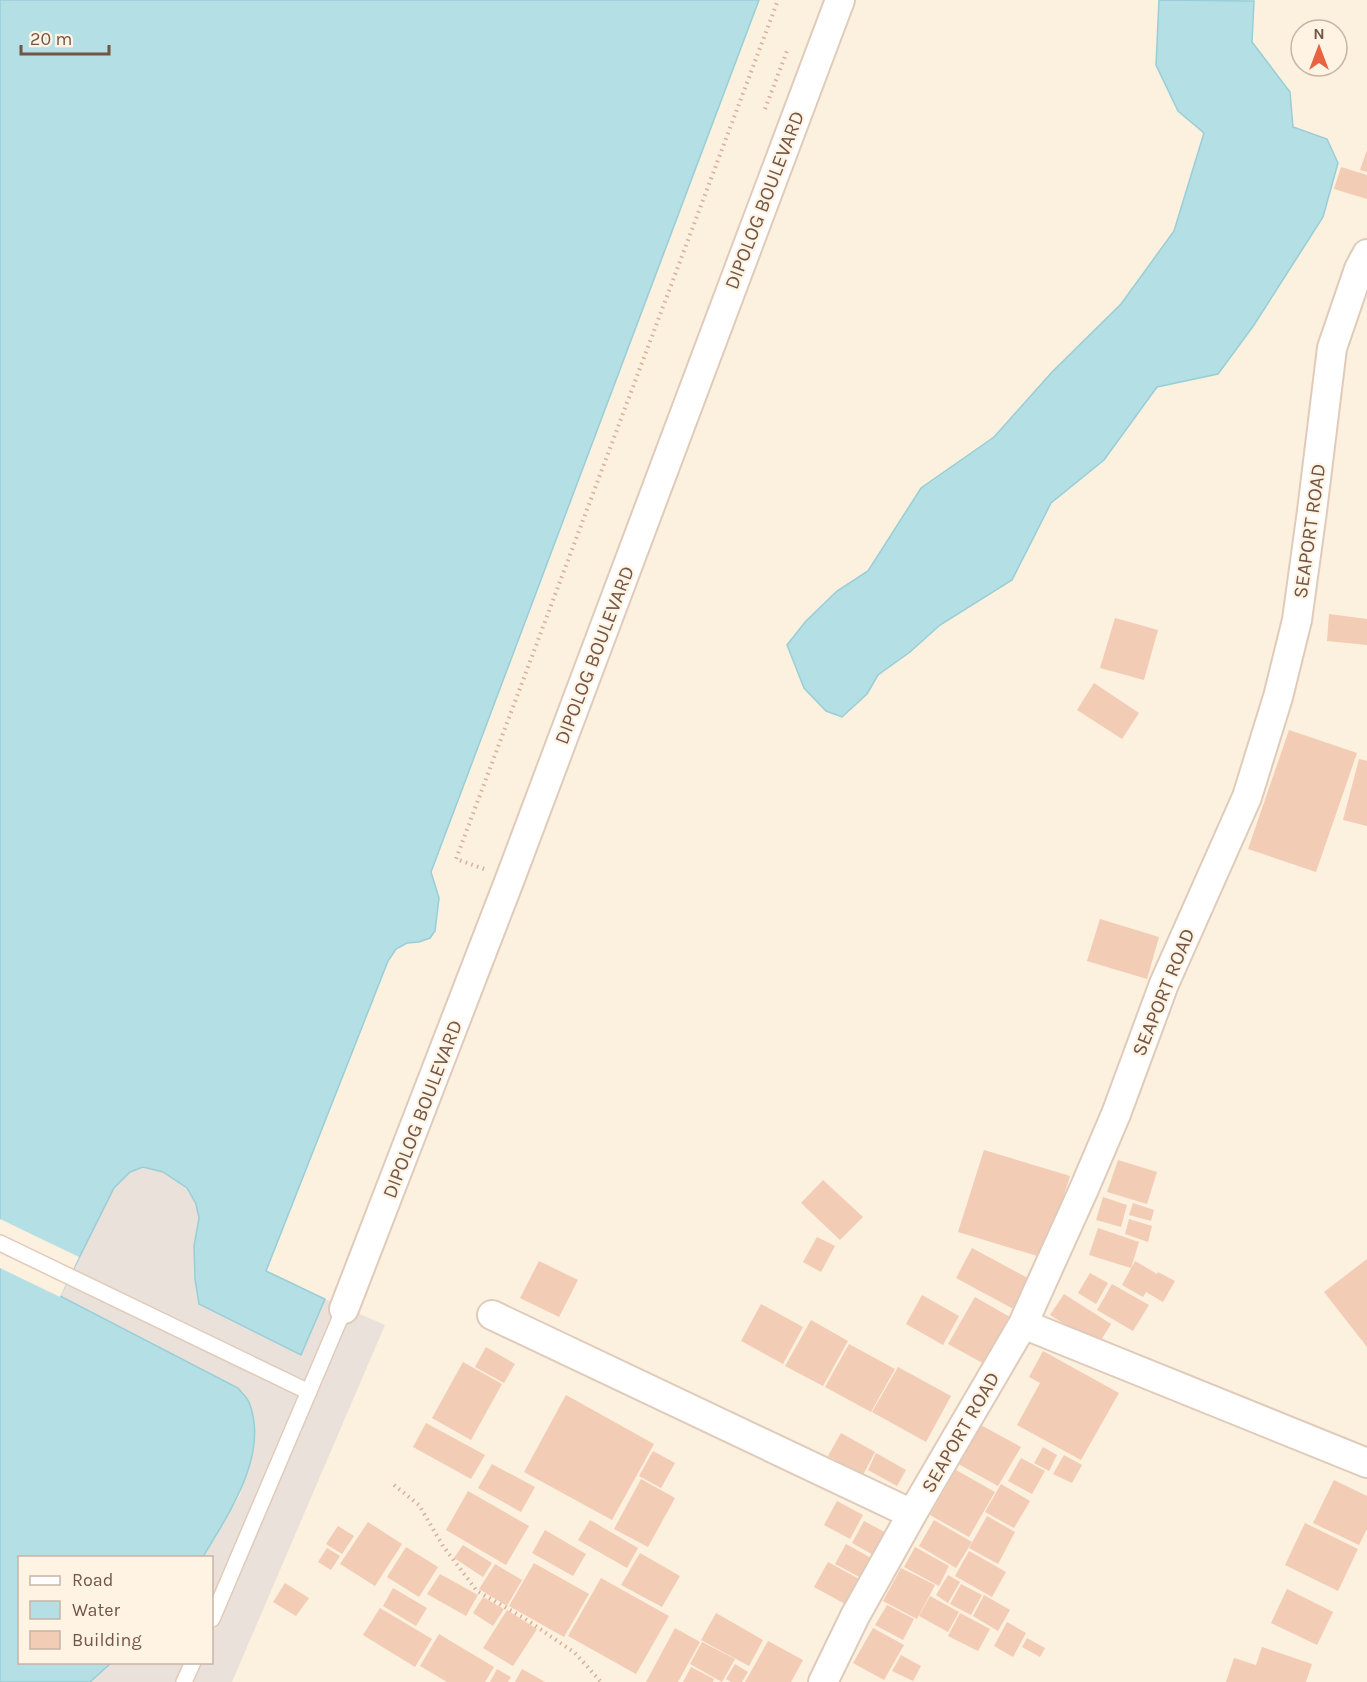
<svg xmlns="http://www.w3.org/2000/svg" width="1367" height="1682" font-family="Karla,sans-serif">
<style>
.industrial{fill:#eae1da}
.water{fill:#b3dfe5;stroke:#99ced7;stroke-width:1.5}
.pier{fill:#fcf0de}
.building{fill:#f2ccb5}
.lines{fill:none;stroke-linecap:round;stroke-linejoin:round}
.service-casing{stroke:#e0cbba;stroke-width:18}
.minor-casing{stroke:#e0cbba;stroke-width:32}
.path{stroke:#d6b099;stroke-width:4;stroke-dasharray:1.5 4.5;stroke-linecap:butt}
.service{stroke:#fff;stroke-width:15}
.minor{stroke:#fff;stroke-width:28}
.labels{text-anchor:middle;stroke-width:4.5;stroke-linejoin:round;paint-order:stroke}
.street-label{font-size:20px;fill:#725546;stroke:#fff4e4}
</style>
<rect width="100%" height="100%" fill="#fcf0de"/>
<path class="industrial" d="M143,1167L163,1172L187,1188L196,1204L199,1218L194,1246L301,1355L325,1299L385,1325L232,1682H90L111,1663L212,1662V1558L203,1557L240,1495L253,1450L255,1425L249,1400L237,1388L60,1297L114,1188L130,1172Z"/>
<path class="water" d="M0,0H759L431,872L439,898L435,931L430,938L419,942L407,943L396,949L388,961L266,1271L325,1299L301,1355L199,1304L195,1279L194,1246L199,1218L196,1204L187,1188L163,1172L143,1167L130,1172L114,1188L60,1296L238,1388C241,1392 247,1397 249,1402C270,1455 228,1514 203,1557L20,1558V1662L111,1663L90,1682H0Z
M1159,0L1254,1L1252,42L1290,92L1293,127L1327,139L1338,163L1323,217L1254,325L1218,374L1157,387L1104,460L1051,503L1012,580L940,625L910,652L878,675L867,694L842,717L826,711L804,688L787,645L806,621L837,591L868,571L921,488L994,437L1052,372L1121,304L1174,231L1204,133L1178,111L1156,65Z"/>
<path class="pier" d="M0,1219L79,1257L60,1297L0,1268Z"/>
<path class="building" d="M1367,150V172L1360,170Z
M1341,167L1367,175V199L1334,189Z
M1329,614L1367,619V645L1327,641Z
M1115,618L1158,630L1144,680L1100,668Z
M1094,683L1139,713L1122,739L1077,710Z
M1289,730L1357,753L1316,872L1248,849Z
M1359,759L1367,761V826L1343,820Z
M1100,919L1159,937L1147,979L1087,961Z
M984,1150L1070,1176L1044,1258L958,1232Z
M1118,1160L1157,1172L1147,1204L1107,1192Z
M823,1180L863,1217L840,1240L801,1203Z
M1103,1197L1127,1205L1121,1227L1096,1220Z
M1133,1203L1154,1210L1151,1221L1129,1215Z
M1129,1219L1152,1226L1148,1242L1125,1234Z
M1098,1228L1139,1242L1131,1268L1089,1255Z
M817,1237L835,1246L821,1272L803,1262Z
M972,1248L1035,1282L1019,1312L956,1278Z
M1367,1259V1347L1324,1292Z
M539,1261L578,1280L559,1317L520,1298Z
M1135,1261L1157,1274L1158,1272L1175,1281L1163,1302L1146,1292L1143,1297L1122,1285Z
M1090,1273L1108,1283L1096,1304L1078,1293Z
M1112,1284L1149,1305L1133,1331L1097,1310Z
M1064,1294L1111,1324L1098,1345L1050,1315Z
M922,1295L959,1316L943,1345L906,1324Z
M975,1297L1015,1320L988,1366L948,1344Z
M761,1304L803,1327L783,1364L741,1341Z
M811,1320L848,1341L823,1386L785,1366Z
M849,1344L895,1369L871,1412L825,1387Z
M486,1347L515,1364L504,1383L475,1367Z
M1043,1351L1119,1393L1081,1460L1017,1425L1040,1383L1029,1377Z
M463,1362L502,1384L471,1440L432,1418Z
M898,1367L951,1396L926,1442L872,1412Z
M566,1395L654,1444L612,1520L524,1472Z
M975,1422L1021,1447L998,1486L953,1461Z
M426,1423L485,1455L471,1479L413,1447Z
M841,1433L875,1452L863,1475L828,1456Z
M1043,1447L1057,1455L1049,1471L1034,1463Z
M653,1451L675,1463L661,1488L639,1476Z
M876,1453L906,1470L897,1486L868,1470Z
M1064,1455L1082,1465L1072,1483L1053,1474Z
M1021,1458L1045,1471L1032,1494L1008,1481Z
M492,1464L535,1487L521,1512L478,1488Z
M956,1470L995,1492L969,1537L930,1515Z
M641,1479L675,1498L648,1547L614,1529Z
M1334,1480L1367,1496V1529L1359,1545L1313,1523Z
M1001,1484L1030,1501L1014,1528L985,1512Z
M468,1491L529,1526L506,1565L446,1530Z
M837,1501L863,1515L850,1539L824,1525Z
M987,1516L1015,1532L998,1564L969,1548Z
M590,1520L638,1548L627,1568L578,1540Z
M934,1520L972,1542L956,1568L919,1546Z
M864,1521L890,1535L877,1557L852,1543Z
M368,1522L402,1544L375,1586L340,1564Z
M1305,1523L1358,1549L1338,1591L1285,1565Z
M338,1526L354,1536L342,1554L326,1544Z
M545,1530L586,1554L573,1576L532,1553Z
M846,1544L873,1559L863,1579L835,1564Z
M463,1545L492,1563L483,1577L454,1558Z
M406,1547L438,1567L419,1597L387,1577Z
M915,1547L949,1566L939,1586L904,1567Z
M327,1548L340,1556L331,1570L318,1562Z
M969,1551L1006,1572L992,1597L955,1576Z
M640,1553L680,1576L662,1607L621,1585Z
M828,1562L861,1580L847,1605L814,1587Z
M534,1563L589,1594L564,1637L509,1606Z
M495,1564L522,1580L507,1606L479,1589Z
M901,1568L935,1585L917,1619L883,1601Z
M440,1574L478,1595L466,1616L427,1594Z
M948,1575L960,1582L948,1603L936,1595Z
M601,1578L669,1616L636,1674L568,1636Z
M285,1583L309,1598L296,1616L273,1602Z
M961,1584L982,1595L971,1615L950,1604Z
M393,1588L427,1608L416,1626L383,1606Z
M1287,1589L1333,1612L1317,1645L1271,1623Z
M984,1595L1010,1610L998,1631L973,1616Z
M930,1596L959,1612L948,1632L919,1616Z
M483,1597L504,1609L493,1626L473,1613Z
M887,1605L914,1619L903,1640L875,1625Z
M380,1608L432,1639L415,1667L363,1635Z
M507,1610L537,1629L513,1666L483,1648Z
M716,1613L763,1640L749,1666L701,1640Z
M960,1613L990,1629L978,1651L948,1636Z
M1007,1622L1026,1633L1013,1657L994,1646Z
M675,1628L700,1642L678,1682H646Z
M873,1628L904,1645L884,1680L853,1663Z
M439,1634L494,1667L485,1682H447L420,1666Z
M1027,1638L1045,1648L1040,1657L1022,1647Z
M768,1641L803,1660L791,1682H745Z
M702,1642L735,1659L722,1682L690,1664Z
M1262,1647L1312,1664L1306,1682H1226L1234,1658L1256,1665Z
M901,1655L921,1666L913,1681L892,1671Z
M735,1664L748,1672L742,1682H731L726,1679Z
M691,1667L714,1679L713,1682H683Z
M497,1669L511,1677L508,1682H490Z
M522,1669L545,1682H515Z"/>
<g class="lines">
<defs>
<path id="service" d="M0,1243L309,1392
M212,1619L344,1309
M184,1682L193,1662"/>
<path id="minor" d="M344,1309L510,879L840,0
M492,1315L912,1514
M1023,1324L1367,1463
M823,1682L855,1616L912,1514L1023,1324L1084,1189L1116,1114L1164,984L1247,797L1278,697L1297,620L1312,511L1332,348L1359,269L1367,254"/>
</defs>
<use href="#service" class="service-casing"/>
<use href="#minor" class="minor-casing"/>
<path class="path" d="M765,109L787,51
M484,869L456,859L778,0
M394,1485L419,1505L443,1546L477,1591L524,1618L575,1653L601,1682"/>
<use href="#service" class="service"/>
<use href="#minor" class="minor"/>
</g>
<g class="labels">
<g class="street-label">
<text transform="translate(764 200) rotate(-69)" y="7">DIPOLOG BOULEVARD</text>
<text transform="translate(1309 531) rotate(-82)" y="7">SEAPORT ROAD</text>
<text transform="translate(594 655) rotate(-69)" y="7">DIPOLOG BOULEVARD</text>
<text transform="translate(1163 992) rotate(-68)" y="7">SEAPORT ROAD</text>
<text transform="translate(422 1109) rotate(-69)" y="7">DIPOLOG BOULEVARD</text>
<text transform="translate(960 1432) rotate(-60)" y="7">SEAPORT ROAD</text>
</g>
</g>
<rect x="18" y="1556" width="195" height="108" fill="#fff4e4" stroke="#c7b4a5" stroke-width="1.5"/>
<rect x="30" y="1576" width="30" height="9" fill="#ffffff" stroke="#c7b4a5" stroke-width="1.5"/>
<text x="72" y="1586" font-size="18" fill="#725546">Road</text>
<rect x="30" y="1601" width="30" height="18" fill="#b3dfe5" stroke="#c7b4a5" stroke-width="1.5"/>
<text x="72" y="1616" font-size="18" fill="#725546">Water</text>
<rect x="30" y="1631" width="30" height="18" fill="#f2ccb5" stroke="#c7b4a5" stroke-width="1.5"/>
<text x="72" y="1646" font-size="18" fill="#725546">Building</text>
<g transform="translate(1319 48)"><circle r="28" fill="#fff4e4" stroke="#c7b4a5" stroke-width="1.5"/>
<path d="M0-4.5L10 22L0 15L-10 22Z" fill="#e86341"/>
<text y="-9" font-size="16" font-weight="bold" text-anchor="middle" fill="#725546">N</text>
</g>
<path d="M21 45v9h88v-9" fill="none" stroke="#725546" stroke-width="3"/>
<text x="30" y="45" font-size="18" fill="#725546" stroke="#fff4e4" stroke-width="4.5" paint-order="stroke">20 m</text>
</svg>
